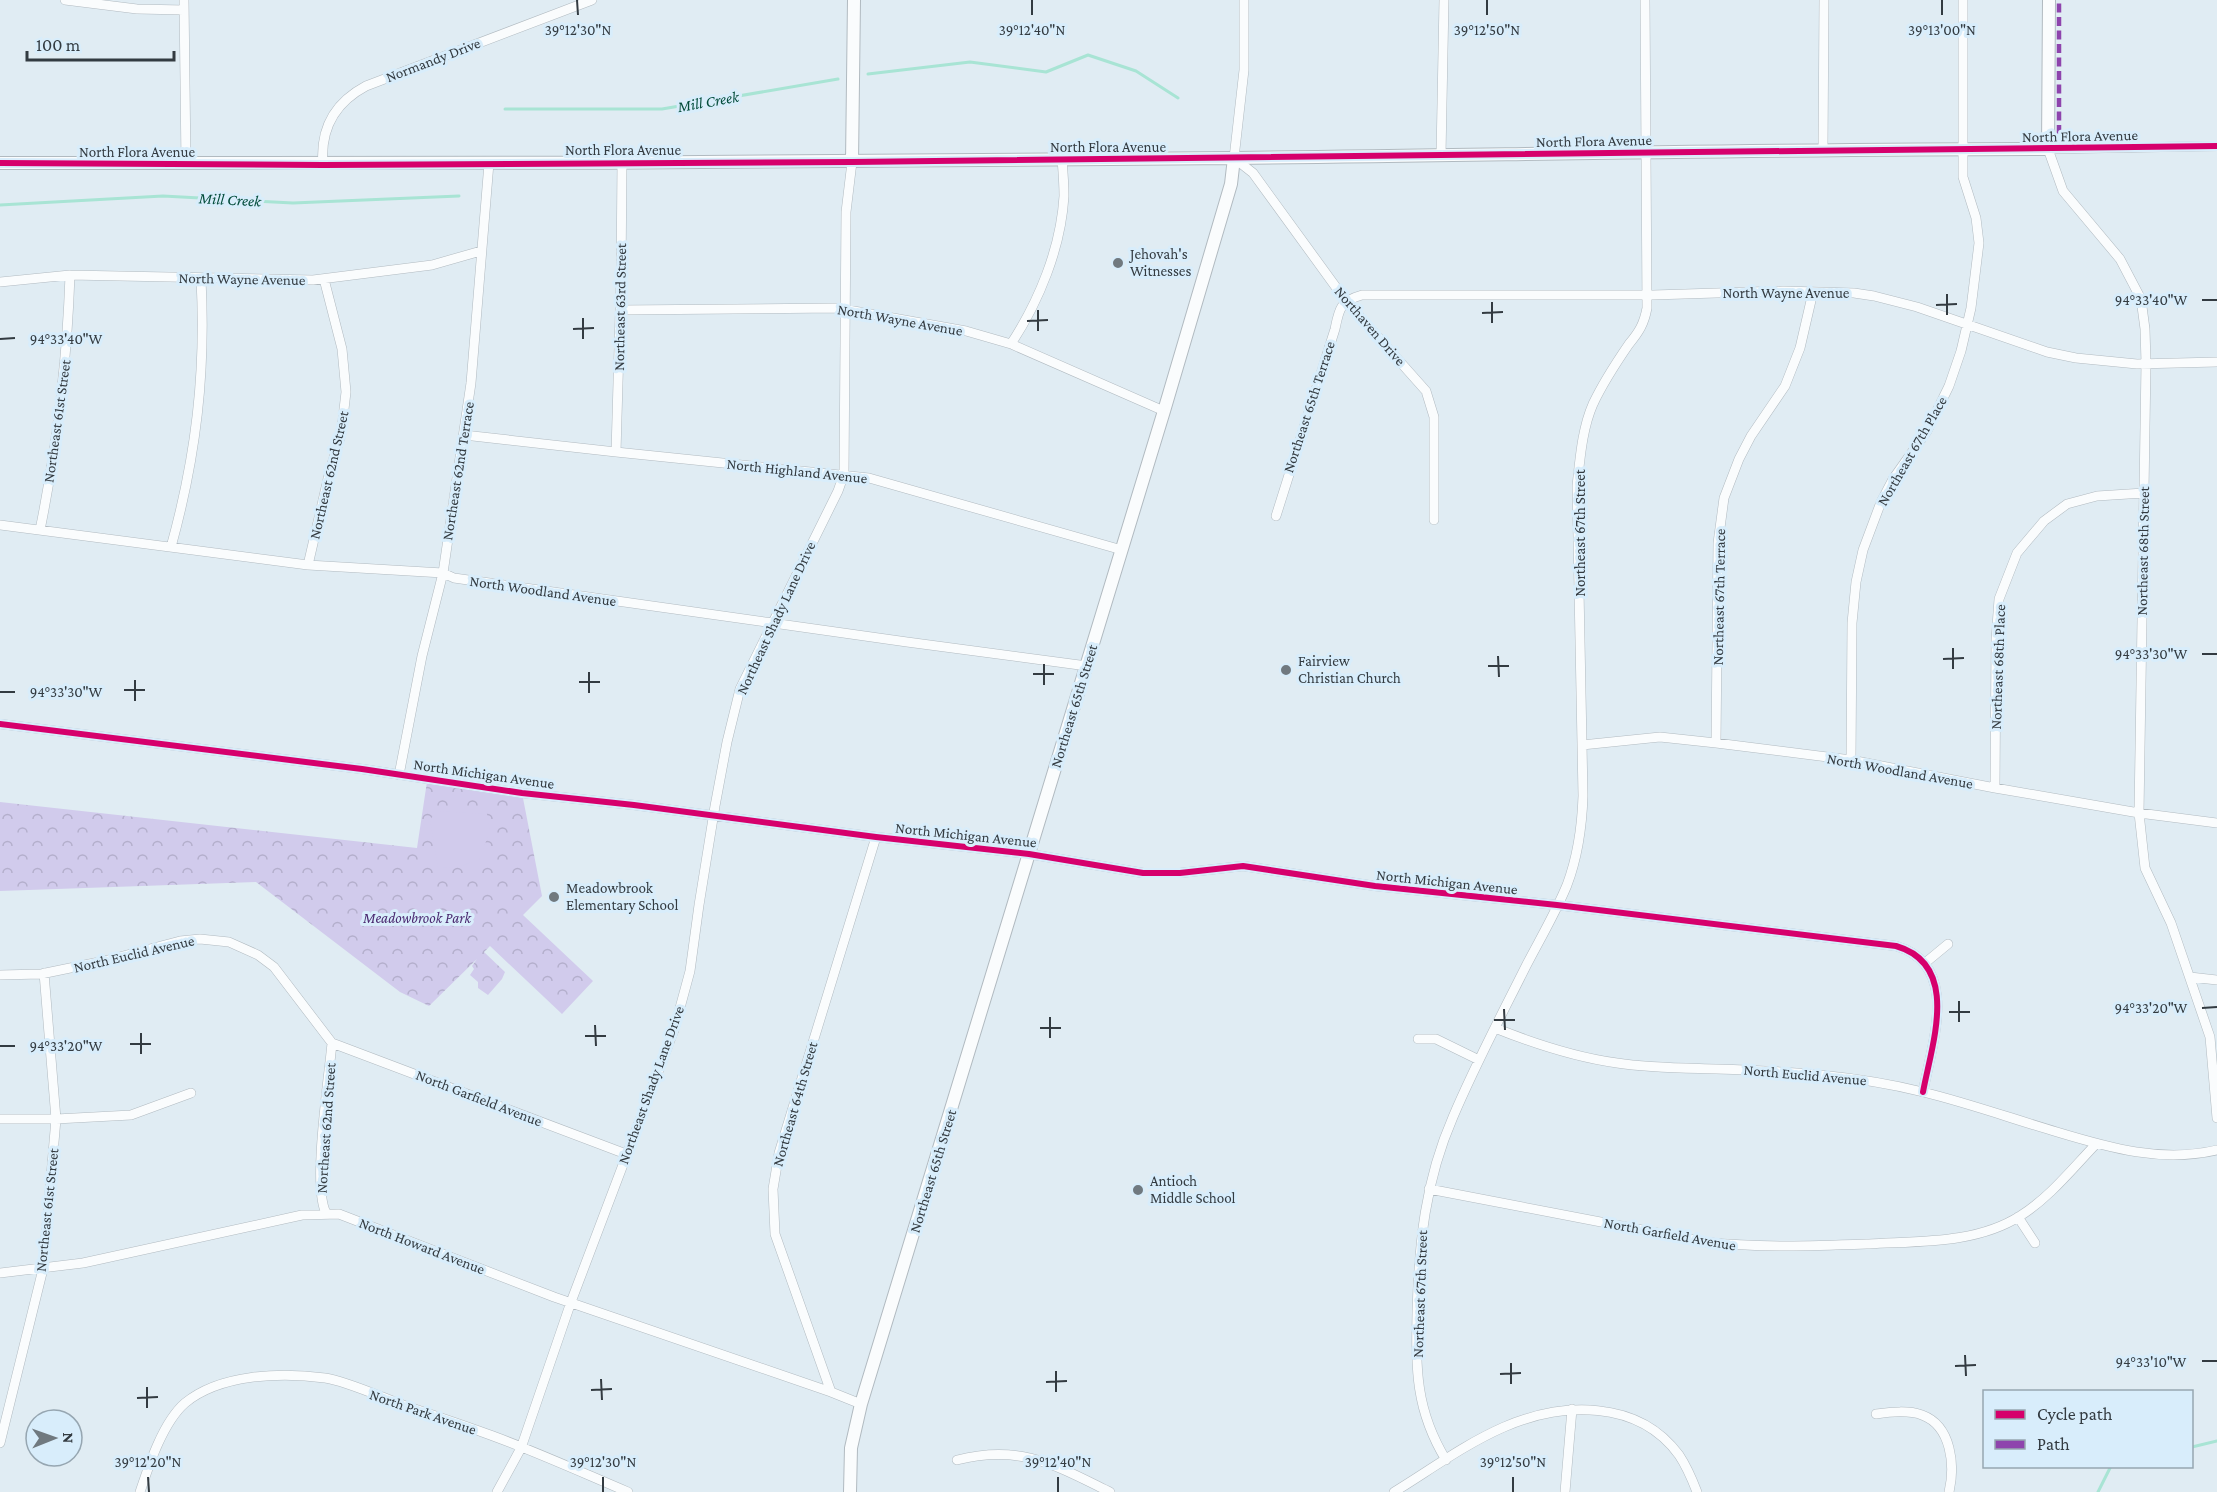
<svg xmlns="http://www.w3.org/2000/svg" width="2217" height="1492" font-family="'Crimson Pro',serif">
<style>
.park{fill:url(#park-crowns)}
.garden{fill:#d1cbec}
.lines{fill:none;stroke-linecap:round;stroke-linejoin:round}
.stream{stroke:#a8e4d4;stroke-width:3}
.street-casing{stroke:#b1bac0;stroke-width:10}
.secondary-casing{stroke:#b1bac0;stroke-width:14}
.street{stroke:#fafcfd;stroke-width:9}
.secondary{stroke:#fafcfd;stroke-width:12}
.quiet{stroke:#8e44ad;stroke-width:4.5;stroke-dasharray:9 4.5;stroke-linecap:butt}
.cycleway-casing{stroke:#d8edfb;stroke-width:10}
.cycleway{stroke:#d6006c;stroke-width:6}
.ticks{fill:none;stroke:#333b41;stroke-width:2}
.poi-dot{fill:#70797f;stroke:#d8edfb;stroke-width:2}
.labels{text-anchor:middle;stroke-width:6;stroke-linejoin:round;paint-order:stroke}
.street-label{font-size:15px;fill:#333b41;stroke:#d8edfb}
.poi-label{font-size:15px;fill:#333b41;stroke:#d8edfb;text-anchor:start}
.park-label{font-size:15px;font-style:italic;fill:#4a2970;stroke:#d8edfb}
.water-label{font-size:16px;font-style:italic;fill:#044d3c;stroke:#d8edfb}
.ticks-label{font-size:15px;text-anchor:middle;fill:#333b41;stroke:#d8edfb;stroke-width:6;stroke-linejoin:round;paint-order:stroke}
</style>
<defs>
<pattern id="park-crowns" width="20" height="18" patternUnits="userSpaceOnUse" patternTransform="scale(1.5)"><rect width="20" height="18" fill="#d1cbec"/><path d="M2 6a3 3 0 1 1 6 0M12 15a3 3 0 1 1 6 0" fill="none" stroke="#b4afcc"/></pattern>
</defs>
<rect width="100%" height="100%" fill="#e0ecf3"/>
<path class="park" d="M428,775L522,793L542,896L523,915L593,981L562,1014L490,946L484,952L505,972L502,979L488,995L478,988V982L470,975L474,969L472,966L477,959L429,1006L400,992L256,882L0,891V802L417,848Z"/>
<path class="garden" d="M439,811L487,814L490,831L479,860L454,868L438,867L430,819Z"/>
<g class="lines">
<path class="stream" d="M868,74L970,62L1046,72L1088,55L1136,71L1178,98
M505,109H662L838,79
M0,205L163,196L293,203L459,196
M2192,1447L2217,1441
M2098,1492L2111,1466"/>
<defs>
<path id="street" d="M65,0L137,9L184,10
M184,0L186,164
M1244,0V70L1234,158L1253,173L1346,301L1426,391L1434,417V520
M2217,146L2048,149L2063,191L2120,259L2141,299L2145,329L2146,363L2139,813L2145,868L2171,923L2210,1037L2217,1118
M1823,150L1824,0
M1441,155L1444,0
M323,165C320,130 334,103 366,86L592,0
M0,282L70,275L313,280L432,265L481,251
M620,310L837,308L966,331L1011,344L1164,411
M1011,344C1039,301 1061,248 1064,196C1064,184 1063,171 1062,159
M464,435L616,452L869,478L1122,550
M616,452L621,279L622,162
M1276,516L1335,329C1339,309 1340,301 1362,295H1653L1783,291L1854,293L1874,296L1917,307L2047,352L2076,358L2137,364L2217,362
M0,525L308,565L443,573L454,578L907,642L1087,666
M40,530C57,446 67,362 70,275
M171,547C196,457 206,373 201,279
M308,565L330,470L341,435L346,392L342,349L324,279
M0,724L362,769L522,793L634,805L876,837L1029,854L1143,873H1180L1243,866L1375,886L1557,905L1896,946C1961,965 1932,1043 1923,1092
M1716,743L1718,543L1724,498L1739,459L1751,436L1785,386L1800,348L1813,292
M1582,745L1660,737L1716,743L1851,760L1995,788L2139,813L2217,823
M1851,760L1852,623L1856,582L1863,550L1881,502L1893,479L1927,431L1949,386L1961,351L1971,308L1979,243L1976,218L1963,177V0
M399,775L422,656L443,573L471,383L489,163
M1995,788L1996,640L1999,599L2017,553L2044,521L2067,504L2097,496L2144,493
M1925,963L1948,944
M0,975L41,974L104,961L180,941L200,939L229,942L258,955L274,967L332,1043L626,1154
M2190,977L2217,980
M1495,1028C1535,1044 1574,1057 1617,1063C1650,1068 1683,1068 1716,1069C1786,1071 1855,1075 1923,1092C1968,1103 2013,1119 2057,1132C2110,1148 2162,1163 2217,1150
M1418,1039H1436L1479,1060
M0,1119H56L131,1115L191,1093
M1429,1189L1705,1242C1760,1248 1813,1246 1869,1244C1919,1241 1976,1244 2020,1216C2049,1198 2072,1169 2096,1144
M326,1213C312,1186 329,1078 332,1043
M2018,1217L2035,1243
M0,1273L83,1263L302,1215L339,1214L554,1297L831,1392
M861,1404L831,1392L775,1234L773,1189L779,1153L876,837
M1876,1414C1891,1412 1908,1410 1922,1415C1952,1426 1955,1466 1949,1492
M0,1443L43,1269L56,1119L44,973
M957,1460C1021,1444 1055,1465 1110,1492
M1446,1460C1415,1409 1416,1369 1417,1312C1419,1243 1425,1181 1453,1117C1475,1065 1501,1016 1526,966C1540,939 1556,912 1567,885C1578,856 1582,826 1583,796L1577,486C1580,459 1582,429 1593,404C1601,387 1618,360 1629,344C1639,332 1644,324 1647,308L1645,0
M140,1492C149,1465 163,1422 185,1403C220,1374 281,1372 325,1378C346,1381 381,1397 403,1405C433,1415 463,1425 493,1436C539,1453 583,1473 628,1492
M497,1492L521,1448L571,1302L674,1030L690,971L699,905L715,806L727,742L740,689L838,491L844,474L846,212L852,162
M1394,1492C1430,1470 1465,1444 1504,1427C1562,1402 1638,1399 1679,1455C1687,1467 1692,1479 1697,1492
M1565,1492L1572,1409"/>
<path id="secondary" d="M852,162L854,0
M0,163C412,165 823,162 1235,158C1506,155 1777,149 2048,149L2049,0
M850,1492L851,1448L861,1404L1164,411L1231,184L1234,158"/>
</defs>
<use href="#street" class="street-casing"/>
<use href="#secondary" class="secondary-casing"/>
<use href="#street" class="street"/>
<use href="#secondary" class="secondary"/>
<path class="quiet" d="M2059,134V0"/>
<defs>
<path id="cycleway" d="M0,163L323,165L852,162L2217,146
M0,724L362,769L522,793L634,805L876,837L1029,854L1143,873H1180L1243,866L1375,886L1557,905L1896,946C1961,965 1932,1043 1923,1092"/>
</defs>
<use href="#cycleway" class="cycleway-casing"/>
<use href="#cycleway" class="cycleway"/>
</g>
<path class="ticks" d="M577,0L578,15M1032,0V15M1487,0V15M1942,0V15M1947,294V315M2202,300H2217M1492,302V323M1936,305L1957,304M1038,310V331M1482,313L1503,312M583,318V339M1027,321L1048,320M573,329L594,328M0,339L15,338M1953,648V669M2202,654H2217M1498,656L1499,677M1943,659L1964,658M1044,664V685M1488,666H1509M589,672V693M1033,674H1054M135,680V701M579,682H600M124,690H145M0,692H15M1959,1001V1022M2202,1008L2217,1007M1504,1009L1505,1030M1949,1012H1970M1050,1017V1038M1494,1020H1515M595,1025L596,1046M1040,1028H1061M141,1033V1054M585,1036H606M130,1044H151M0,1046H15M1965,1355L1966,1376M2202,1361H2217M1511,1363V1384M1955,1366L1976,1365M1056,1371V1392M1500,1374L1521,1373M601,1379L602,1400M1046,1382L1067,1381M147,1387V1408M591,1390L612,1389M137,1398L158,1397M148,1477L149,1492M603,1477V1492M1058,1477V1492M1513,1477V1492"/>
<g class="poi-dot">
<circle cx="1118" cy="263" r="6"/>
<circle cx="1286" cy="670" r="6"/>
<circle cx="554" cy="897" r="6"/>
<circle cx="1138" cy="1190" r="6"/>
</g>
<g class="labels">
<g class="street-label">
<text transform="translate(433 60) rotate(-21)" y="5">Normandy Drive</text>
<text transform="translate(2080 136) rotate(-1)" y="5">North Flora Avenue</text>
<text transform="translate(1594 141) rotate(-1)" y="5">North Flora Avenue</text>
<text x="1108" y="152">North Flora Avenue</text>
<text x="623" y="155">North Flora Avenue</text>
<text x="137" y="157">North Flora Avenue</text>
<text transform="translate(242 279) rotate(1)" y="5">North Wayne Avenue</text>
<text x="1786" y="298">North Wayne Avenue</text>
<text transform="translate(620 307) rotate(-89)" y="5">Northeast 63rd Street</text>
<text transform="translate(900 320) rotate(10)" y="5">North Wayne Avenue</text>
<text transform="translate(1370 326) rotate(49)" y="5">Northaven Drive</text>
<text transform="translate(1309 407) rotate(-72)" y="5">Northeast 65th Terrace</text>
<text transform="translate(57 421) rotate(-82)" y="5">Northeast 61st Street</text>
<text transform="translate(1912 451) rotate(-60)" y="5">Northeast 67th Place</text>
<text transform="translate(458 471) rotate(-81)" y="5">Northeast 62nd Terrace</text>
<text transform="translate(797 471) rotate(6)" y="5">North Highland Avenue</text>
<text transform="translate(329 475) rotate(-77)" y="5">Northeast 62nd Street</text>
<text transform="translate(1580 533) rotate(-90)" y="5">Northeast 67th Street</text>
<text transform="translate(2143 551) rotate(-89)" y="5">Northeast 68th Street</text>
<text transform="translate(543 591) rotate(8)" y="5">North Woodland Avenue</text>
<text transform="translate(1719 597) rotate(-89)" y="5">Northeast 67th Terrace</text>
<text transform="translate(776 618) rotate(-65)" y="5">Northeast Shady Lane Drive</text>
<text transform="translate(1998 667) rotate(-88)" y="5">Northeast 68th Place</text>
<text transform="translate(1074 706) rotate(-73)" y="5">Northeast 65th Street</text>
<text transform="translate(1900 771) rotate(10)" y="5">North Woodland Avenue</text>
<text transform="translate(484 774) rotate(8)" y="5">North Michigan Avenue</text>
<text transform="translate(966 835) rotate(6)" y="5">North Michigan Avenue</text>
<text transform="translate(1447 882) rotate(6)" y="5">North Michigan Avenue</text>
<text transform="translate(134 954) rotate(-13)" y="5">North Euclid Avenue</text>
<text transform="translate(1805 1075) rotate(5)" y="5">North Euclid Avenue</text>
<text transform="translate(651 1085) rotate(-70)" y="5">Northeast Shady Lane Drive</text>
<text transform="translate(479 1098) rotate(21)" y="5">North Garfield Avenue</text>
<text transform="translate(795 1104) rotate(-74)" y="5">Northeast 64th Street</text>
<text transform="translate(326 1128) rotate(-86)" y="5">Northeast 62nd Street</text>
<text transform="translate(933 1171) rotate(-73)" y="5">Northeast 65th Street</text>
<text transform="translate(47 1210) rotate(-84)" y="5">Northeast 61st Street</text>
<text transform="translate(1670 1234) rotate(10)" y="5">North Garfield Avenue</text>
<text transform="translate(422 1246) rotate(21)" y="5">North Howard Avenue</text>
<text transform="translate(1420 1294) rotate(-88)" y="5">Northeast 67th Street</text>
<text transform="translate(423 1412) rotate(19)" y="5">North Park Avenue</text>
</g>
<g class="poi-label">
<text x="1130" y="259">Jehovah's<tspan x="1130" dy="17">Witnesses</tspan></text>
<text x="1298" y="666">Fairview<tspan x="1298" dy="17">Christian Church</tspan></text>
<text x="566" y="893">Meadowbrook<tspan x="566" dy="17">Elementary School</tspan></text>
<text x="1150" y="1186">Antioch<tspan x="1150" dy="17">Middle School</tspan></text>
</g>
<g class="park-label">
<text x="417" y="923">Meadowbrook Park</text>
</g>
<g class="water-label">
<text transform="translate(708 101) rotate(-10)" y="6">Mill Creek</text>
<text transform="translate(230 199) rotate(3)" y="6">Mill Creek</text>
</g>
</g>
<g class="ticks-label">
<text x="578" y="35">39°12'30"N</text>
<text x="1032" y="35">39°12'40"N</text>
<text x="1487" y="35">39°12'50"N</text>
<text x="1942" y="35">39°13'00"N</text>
<text x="2151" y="305">94°33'40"W</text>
<text x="66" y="344">94°33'40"W</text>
<text x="2151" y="659">94°33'30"W</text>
<text x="66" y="697">94°33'30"W</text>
<text x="2151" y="1013">94°33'20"W</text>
<text x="66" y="1051">94°33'20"W</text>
<text x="2151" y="1367">94°33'10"W</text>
<text x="148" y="1467">39°12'20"N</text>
<text x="603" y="1467">39°12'30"N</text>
<text x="1058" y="1467">39°12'40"N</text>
<text x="1513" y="1467">39°12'50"N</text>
</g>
<rect x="1983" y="1390" width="210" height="78" fill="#d8edfb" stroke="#96a6b1" stroke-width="1.5"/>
<rect x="1995" y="1410" width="30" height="9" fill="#d6006c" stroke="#96a6b1" stroke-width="1.5"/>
<text x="2037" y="1420" font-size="18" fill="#333b41">Cycle path</text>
<rect x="1995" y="1440" width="30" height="9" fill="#8e44ad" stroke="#96a6b1" stroke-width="1.5"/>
<text x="2037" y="1450" font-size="18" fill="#333b41">Path</text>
<g transform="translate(54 1438) rotate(89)"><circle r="28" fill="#d8edfb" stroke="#96a6b1" stroke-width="1.5"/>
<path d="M0-4.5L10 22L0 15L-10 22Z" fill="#70797f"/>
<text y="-9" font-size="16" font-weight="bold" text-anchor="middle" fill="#333b41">N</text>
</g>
<path d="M27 51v9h147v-9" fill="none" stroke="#333b41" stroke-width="3"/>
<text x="36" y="51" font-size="18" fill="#333b41" stroke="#d8edfb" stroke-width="4.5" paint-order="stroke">100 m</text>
</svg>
